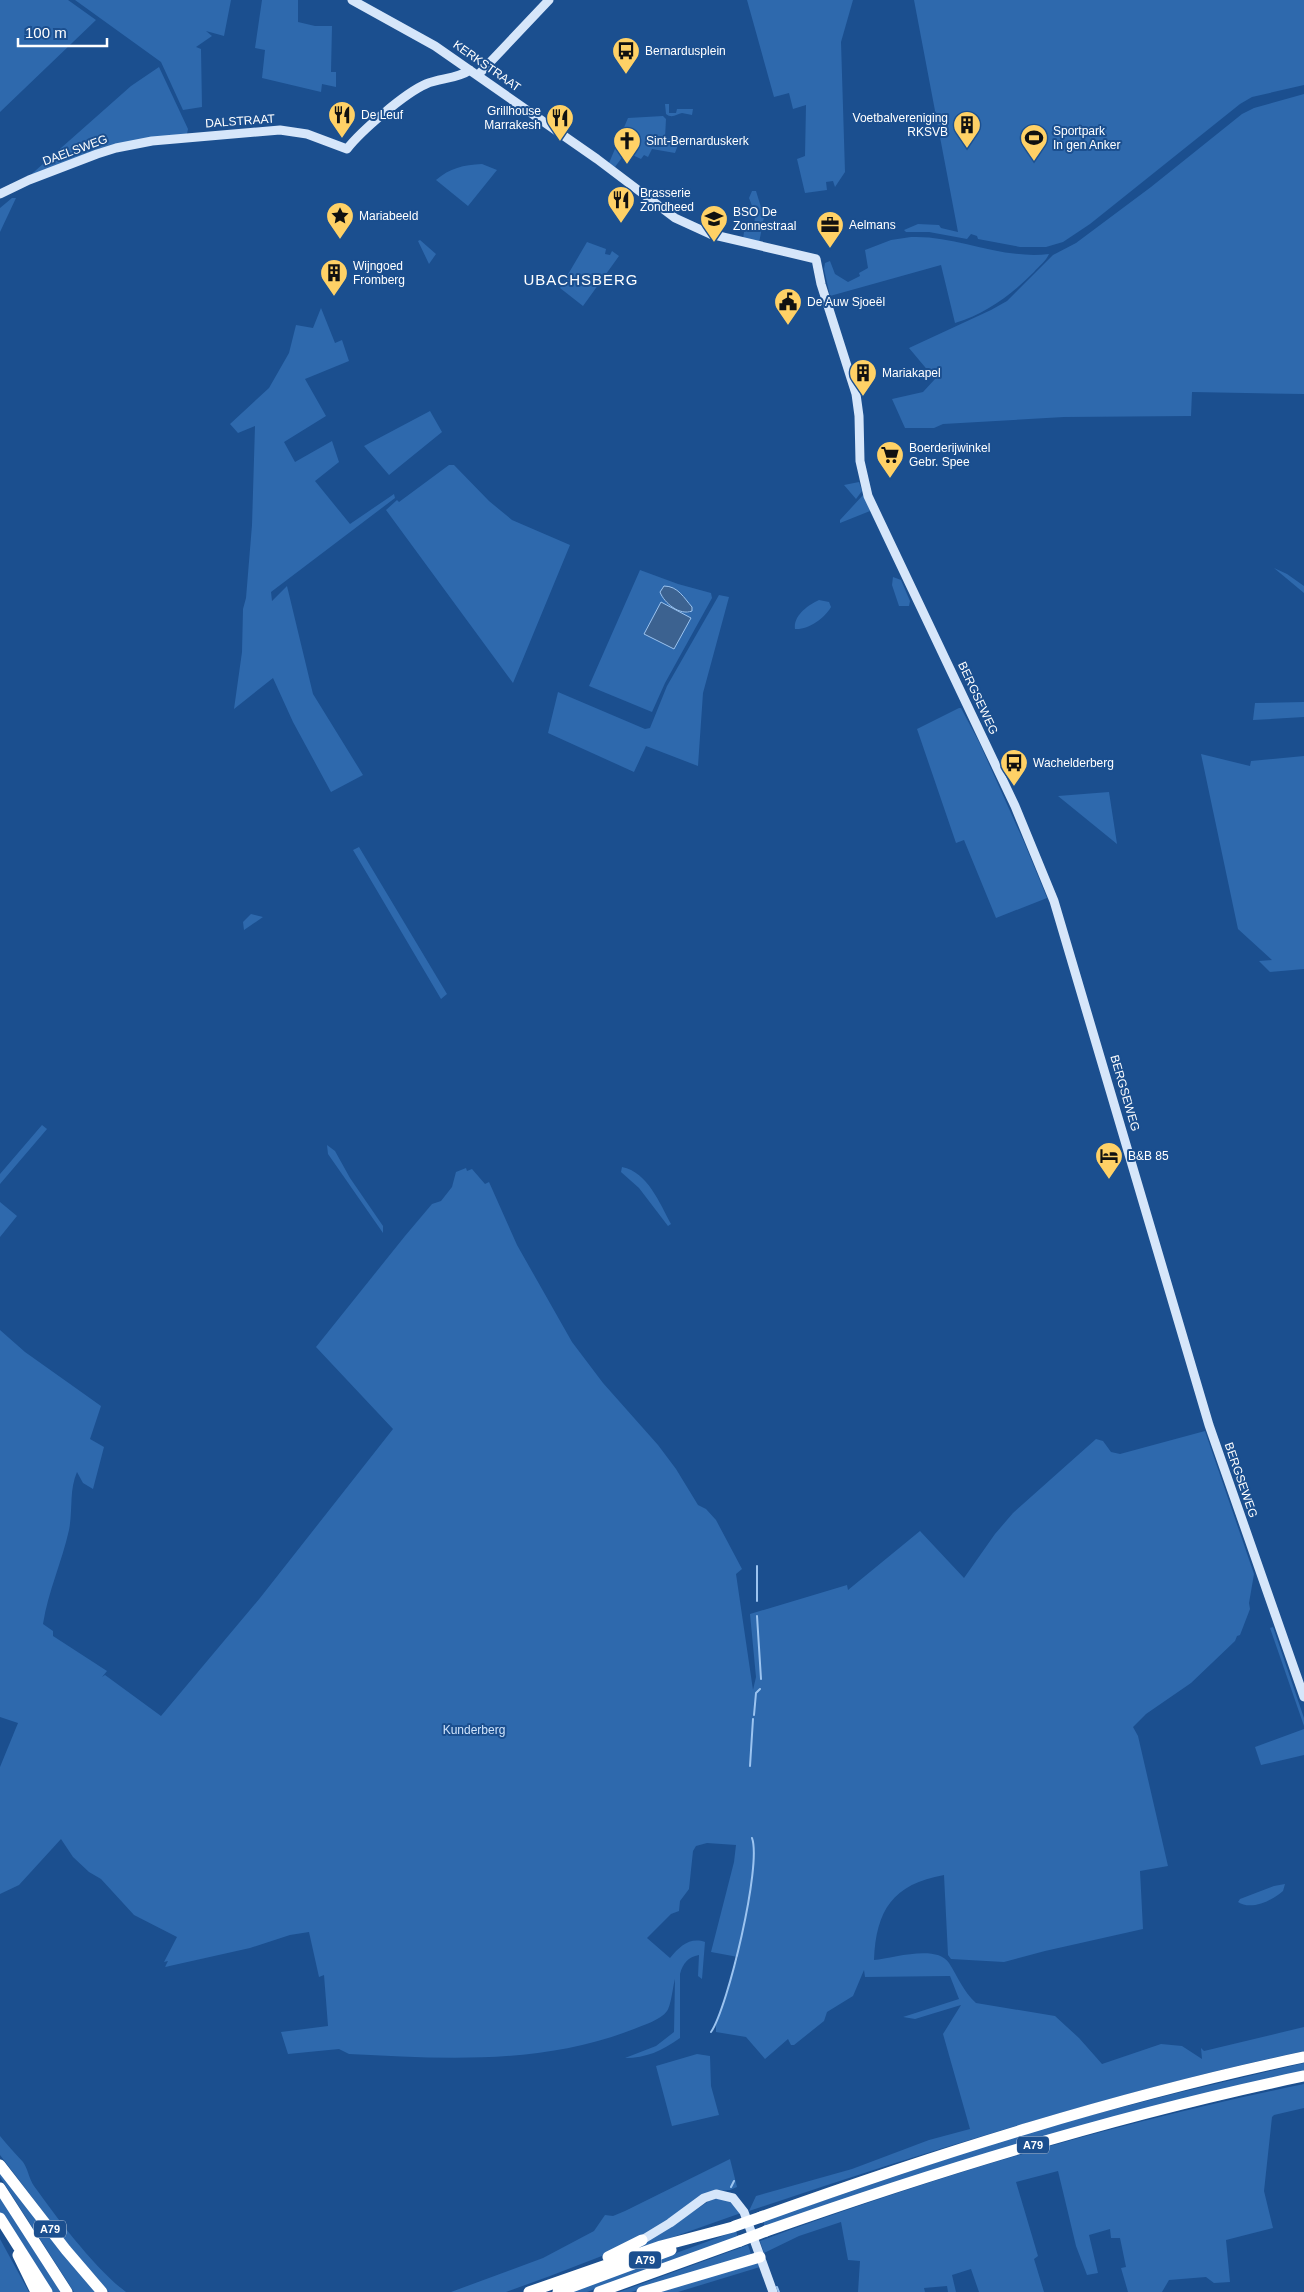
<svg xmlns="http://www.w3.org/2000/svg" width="1304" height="2292" font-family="Helvetica,sans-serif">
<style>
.green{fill:#2e69ad;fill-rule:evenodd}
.water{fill:#3c6290;stroke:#9cc4f0}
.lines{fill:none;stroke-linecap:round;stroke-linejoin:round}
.stream{stroke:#9cc4f0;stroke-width:2}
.secondary{stroke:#d6e6fa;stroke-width:9}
.highway{stroke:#fff;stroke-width:11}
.highway-bridge{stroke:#fff;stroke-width:11}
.labels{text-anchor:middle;stroke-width:4;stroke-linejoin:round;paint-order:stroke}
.shield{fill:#1b4f8f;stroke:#bbcadd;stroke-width:1}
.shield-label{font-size:11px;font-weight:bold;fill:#fff}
.poi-label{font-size:12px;fill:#fff;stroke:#1b4f8f;text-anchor:start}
.street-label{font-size:12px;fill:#fff;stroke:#1b4f8f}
.park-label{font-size:12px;fill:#cfe3fa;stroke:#1b4f8f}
.quarter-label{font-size:15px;letter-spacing:1px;fill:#fff;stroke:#1b4f8f}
</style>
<rect width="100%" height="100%" fill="#1b4f8f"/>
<path class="green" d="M0,0H68L96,20L0,112Z
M75,0H231L224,36L206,31L212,36L196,47L201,49L202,107L183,110L161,62Z
M262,0H298V22L315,26H332L331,72H336V87L322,84L321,92L262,78L265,50L255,48Z
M747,0H853L841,42L845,172L835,187L833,181L826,182L827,190L805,193L797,159L805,156L806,105L793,109L789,93L774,97Z
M914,0H1304V85L1252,97L1240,104L1090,224L1063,242L1046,247H1020L978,239L977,236L971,234L967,239L929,232H906L904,230L918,224L939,225L941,228L958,232Z
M159,67L188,129L187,134L150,138L26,179L131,86Z
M1304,94V394L1192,392L1191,416L1064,417L943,424L934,428H905L892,399L923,392L935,379L909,348L991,310L1007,301L1053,255L1076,243L1151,187L1242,114L1254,108Z
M665,104H669V113H676L677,109H693L692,115L682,113C677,114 672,119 666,114Z
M663,116L666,119L665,138L680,140L675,153L652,149L648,157L644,155L641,159L626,152L615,167L609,163L628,118Z
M482,164L497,170L468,206L436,180C450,168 463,165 482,164Z
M752,191H756L764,217L759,243L743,239L744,232C761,225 754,211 749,198Z
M12,198H16L0,232V208Z
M911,237C957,235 1002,260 1049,254C1046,261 1039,266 1034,272C1011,295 987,313 955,323L941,265L830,296L824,269L825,263L830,261L835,274L848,282L860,276L859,273L868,268L865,250L891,240Z
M420,240L436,254L429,264L418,241Z
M587,242L606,249L605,254L610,255L612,251L619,256L583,306L560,288Z
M321,308L335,343L342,340L349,361L305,379L326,416L284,442L295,462L332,441L339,462L315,481L350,524L394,494L395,498L271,592L272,601L287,586L313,694L363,775L331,792L293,722L273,678L234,709L242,652L243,609L246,598L252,525L255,426L238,433L230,424L269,388L289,353L296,325L313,328Z
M430,411L442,432L389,475L364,446Z
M449,465H454L489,501L512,520L570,545L513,683L386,510L397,500L399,502Z
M859,482L862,491L856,499L844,485Z
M864,494L870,511L840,523V520Z
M1274,568L1287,574L1304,586V593Z
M640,570L678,584L711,593L712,598L665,683L652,712L589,686ZM660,592L682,594L690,606V613C677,613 665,604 660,592Z
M893,577L901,580L910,601L909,606H899L892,585Z
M719,595L729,597L703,693L698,766L646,746L634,772L548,733L558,692L645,729L650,728L667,686Z
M819,600L829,602L831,607C824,619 808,630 795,629C793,616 808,605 819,600Z
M1304,702V717L1253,720L1255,703Z
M959,708H961L979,742L1024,842L1047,898L996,918L964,840L956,843L917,729Z
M1201,754L1250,766L1251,761L1304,756V969L1270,972L1259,961L1272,960L1238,929Z
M1109,792L1117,844L1058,796Z
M359,847L447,994L441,999L353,850Z
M251,914L263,917L244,930L243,922Z
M42,1125L47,1129L0,1184V1174Z
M327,1145L335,1151L350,1178L383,1226V1233L328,1154Z
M622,1167C648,1172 660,1204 671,1224L668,1226L639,1188L621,1172Z
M466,1168L467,1171L472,1169L485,1184L489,1182L517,1245L572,1342L603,1383L658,1445L676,1469L698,1505L706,1509L716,1520L742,1569L736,1574L753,1690L756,1677L750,1614L847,1585L848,1590L920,1531L964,1578L995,1534L1013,1513L1096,1439L1103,1441L1111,1452L1120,1454L1205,1431L1254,1574L1249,1603L1250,1609L1240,1635L1237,1636L1235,1641L1191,1683L1146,1714L1133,1727L1138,1736L1168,1866L1140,1871L1143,1929L1045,1951L1004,1962L951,1959L948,1955L944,1875C893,1884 876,1910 874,1960C893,1958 937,1944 949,1963C958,1977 963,1991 976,2003L1055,2016L1079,2038L1102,2064L1161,2044L1182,2046L1202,2059L1201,2048L1204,2051L1304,2027V2051C1115,2092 932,2150 749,2211L756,2196L852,2169L929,2140L970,2129L943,2034L961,2005L915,2019L903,2017L959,1999L950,1976L865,1977L864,1970L853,1996L827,2012L824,2021L794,2045H791L788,2039L765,2059L746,2037L716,2032V2024L738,1957L711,1952L734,1862L736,1845L707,1843L696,1846L693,1851L689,1889L680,1901L679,1911L671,1914L647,1938L670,1958C680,1946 690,1937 705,1942L702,1979L698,1976L699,1955C688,1957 683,1963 680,1974V2038C662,2051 646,2058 625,2058L656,2046L674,2032L675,1979C673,1986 671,2006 667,2011C661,2020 643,2025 634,2029C542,2065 445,2059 349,2054L339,2049L288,2054L281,2032L328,2026L324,1975L319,1977L309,1932L290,1935L250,1948L165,1967L168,1961L164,1962L177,1937L134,1915L101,1879L89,1872L73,1857L61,1839L19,1885L0,1894V1767L18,1723L0,1717V1330L25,1352L101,1406L90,1439L104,1447L93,1489L83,1483L77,1472C69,1490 73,1510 69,1530C62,1562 48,1591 43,1624L53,1631V1636L107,1671L102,1677L105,1675L161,1716L260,1598L393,1429L316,1347L405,1236L432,1204L441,1201L452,1187L456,1172Z
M0,1202L17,1216L0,1237Z
M1273,1627L1304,1718V1726L1270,1628Z
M1304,1729V1755L1261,1765L1255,1747Z
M1285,1884L1283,1891C1273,1900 1251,1911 1238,1902L1240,1899L1274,1886Z
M697,2054L710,2056L711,2086L719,2115L672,2126L656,2066Z
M1304,2063V2071L765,2227L763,2221L979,2148L1057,2124L1177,2093Z
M1304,2084V2108L1274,2115L1272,2117L1264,2191L1273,2228L1226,2240L1230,2282L1214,2283L1206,2277L1169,2280L1162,2292H1128L1121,2268L1126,2267L1120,2238H1111L1110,2229L1089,2235L1098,2273L1087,2275L1076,2246L1058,2171L1016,2182L1038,2256L1034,2259L1044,2292H979L971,2269L952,2275L956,2292H948L947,2286L924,2288L925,2292H858L860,2261L848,2260L841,2222L799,2236L764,2253L760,2241C938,2175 1119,2122 1304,2084Z
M0,2136C7,2145 15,2153 23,2162C28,2169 29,2179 34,2186C57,2218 95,2269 126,2292H109L73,2251L0,2155Z
M730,2159L737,2187L730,2190L717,2191L663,2225L607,2254L550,2276L506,2292H451L543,2258L594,2231L605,2215L613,2216L625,2211Z
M0,2168L99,2292H74L0,2177Z
M0,2193L63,2292H51L0,2213Z
M719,2198L731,2200L741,2213L611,2259L664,2231L709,2201Z
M736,2231L738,2237L587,2292H570Z
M0,2239L29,2292H0Z
M748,2245L751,2254L748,2258L631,2292H619Z
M758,2260L760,2267L678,2292H652Z"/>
<path class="water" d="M664,586C678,586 684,598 692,607V611C680,616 664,603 660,592Z
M661,602L691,618L674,649L644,634Z"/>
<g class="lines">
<path class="stream" d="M757,1601V1566
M757,1616L761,1679
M754,1715L756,1693L760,1689
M750,1766L753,1719
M711,2032C728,2007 762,1865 752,1838
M731,2187L734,2181
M777,2287L779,2292"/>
<path class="secondary" d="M352,0L435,46L597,159L675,218L710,234L816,259L821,284L856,394L859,416L860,461L868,496L1015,806L1054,901L1209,1425L1304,1697
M478,75L549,0
M0,194L29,180L97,154L116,148L152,141L280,130L307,134L347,149C361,131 405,93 426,84C440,78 457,79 470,70
M642,2240L670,2223L704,2198L716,2194L733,2198L744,2212L773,2292"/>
<path class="highway" d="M0,2165L66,2250L102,2292
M0,2188L67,2292
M761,2217C939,2153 1119,2096 1304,2057
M0,2218L47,2292
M766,2231C942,2169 1121,2114 1304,2076
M18,2255L36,2292
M608,2257L642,2240
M529,2292L661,2246L733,2227
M558,2292L671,2250
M599,2292L740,2241
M642,2292L760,2257"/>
<path class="highway-bridge" d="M735,2226L761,2217
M740,2241L766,2231"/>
</g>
<defs>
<symbol id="bus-pin" viewBox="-11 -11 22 30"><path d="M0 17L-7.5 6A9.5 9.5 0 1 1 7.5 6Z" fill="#ffd166" stroke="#1b4f8f"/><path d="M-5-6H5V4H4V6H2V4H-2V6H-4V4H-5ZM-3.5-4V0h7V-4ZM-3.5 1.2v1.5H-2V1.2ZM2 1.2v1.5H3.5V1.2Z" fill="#111"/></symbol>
<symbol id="restaurant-pin" viewBox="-11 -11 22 30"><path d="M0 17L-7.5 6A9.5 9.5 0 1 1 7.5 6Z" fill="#ffd166" stroke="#1b4f8f"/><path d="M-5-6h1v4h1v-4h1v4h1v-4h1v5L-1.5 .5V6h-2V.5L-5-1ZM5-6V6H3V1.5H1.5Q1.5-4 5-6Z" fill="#111"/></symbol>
<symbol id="building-pin" viewBox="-11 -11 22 30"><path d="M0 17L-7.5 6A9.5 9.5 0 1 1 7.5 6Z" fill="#ffd166" stroke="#1b4f8f"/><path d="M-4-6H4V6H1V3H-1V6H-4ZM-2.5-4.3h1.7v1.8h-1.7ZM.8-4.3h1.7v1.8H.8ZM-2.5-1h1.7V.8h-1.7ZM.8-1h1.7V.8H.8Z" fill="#111"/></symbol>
<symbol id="stadium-pin" viewBox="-11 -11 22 30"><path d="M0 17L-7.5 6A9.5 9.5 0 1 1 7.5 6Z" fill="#ffd166" stroke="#1b4f8f"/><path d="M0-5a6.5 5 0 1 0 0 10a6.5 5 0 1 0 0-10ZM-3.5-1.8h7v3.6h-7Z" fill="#111"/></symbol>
<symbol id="church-pin" viewBox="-11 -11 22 30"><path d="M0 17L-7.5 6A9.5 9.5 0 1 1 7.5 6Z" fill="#ffd166" stroke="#1b4f8f"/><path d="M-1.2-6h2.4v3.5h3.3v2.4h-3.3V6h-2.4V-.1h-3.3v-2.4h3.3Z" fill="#111"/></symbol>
<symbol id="sight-pin" viewBox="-11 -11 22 30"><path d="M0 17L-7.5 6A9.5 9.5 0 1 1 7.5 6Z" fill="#ffd166" stroke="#1b4f8f"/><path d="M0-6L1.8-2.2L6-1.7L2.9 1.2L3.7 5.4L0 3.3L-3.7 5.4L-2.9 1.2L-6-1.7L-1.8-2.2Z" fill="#111"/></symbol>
<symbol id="school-pin" viewBox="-11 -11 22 30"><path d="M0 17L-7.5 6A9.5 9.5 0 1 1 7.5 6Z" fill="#ffd166" stroke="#1b4f8f"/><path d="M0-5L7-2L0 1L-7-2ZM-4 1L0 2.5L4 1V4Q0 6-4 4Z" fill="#111"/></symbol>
<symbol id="office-pin" viewBox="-11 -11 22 30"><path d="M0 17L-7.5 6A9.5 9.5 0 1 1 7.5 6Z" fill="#ffd166" stroke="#1b4f8f"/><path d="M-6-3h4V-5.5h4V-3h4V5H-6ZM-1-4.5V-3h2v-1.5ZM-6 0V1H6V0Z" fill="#111"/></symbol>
<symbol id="civic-pin" viewBox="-11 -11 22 30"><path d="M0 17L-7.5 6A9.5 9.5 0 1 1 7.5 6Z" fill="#ffd166" stroke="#1b4f8f"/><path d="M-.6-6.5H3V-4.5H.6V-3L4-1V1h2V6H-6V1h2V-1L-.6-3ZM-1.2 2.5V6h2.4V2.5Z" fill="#111"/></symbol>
<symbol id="supermarket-pin" viewBox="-11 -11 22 30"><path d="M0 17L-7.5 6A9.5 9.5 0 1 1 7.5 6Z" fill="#ffd166" stroke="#1b4f8f"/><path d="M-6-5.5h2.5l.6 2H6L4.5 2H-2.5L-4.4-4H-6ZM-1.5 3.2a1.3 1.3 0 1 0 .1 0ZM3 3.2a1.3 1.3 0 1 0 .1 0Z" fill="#111"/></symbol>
<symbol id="hotel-pin" viewBox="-11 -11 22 30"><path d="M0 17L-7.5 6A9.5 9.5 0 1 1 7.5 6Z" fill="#ffd166" stroke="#1b4f8f"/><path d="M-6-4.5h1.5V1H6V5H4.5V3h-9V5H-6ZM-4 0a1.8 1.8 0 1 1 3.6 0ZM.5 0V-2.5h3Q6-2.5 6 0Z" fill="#111"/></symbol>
</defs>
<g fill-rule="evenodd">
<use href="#bus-pin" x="610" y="35" width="32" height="43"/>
<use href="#restaurant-pin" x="326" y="99" width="32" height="43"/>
<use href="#restaurant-pin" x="544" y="102" width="32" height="43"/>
<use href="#building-pin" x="951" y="109" width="32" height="43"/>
<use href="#stadium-pin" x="1018" y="122" width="32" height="43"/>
<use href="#church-pin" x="611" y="125" width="32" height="43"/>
<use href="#restaurant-pin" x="605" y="184" width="32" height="43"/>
<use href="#sight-pin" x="324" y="200" width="32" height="43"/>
<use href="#school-pin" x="698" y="203" width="32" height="43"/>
<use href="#office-pin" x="814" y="209" width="32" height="43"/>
<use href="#building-pin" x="318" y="257" width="32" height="43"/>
<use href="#civic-pin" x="772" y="286" width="32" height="43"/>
<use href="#building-pin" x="847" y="357" width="32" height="43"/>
<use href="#supermarket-pin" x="874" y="439" width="32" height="43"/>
<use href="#bus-pin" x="998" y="747" width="32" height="43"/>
<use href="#hotel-pin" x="1093" y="1140" width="32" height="43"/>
</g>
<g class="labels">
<g class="shield">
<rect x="1017" y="2136.5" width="32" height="17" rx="4"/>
<rect x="34" y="2220.5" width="32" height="17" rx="4"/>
<rect x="629" y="2251.5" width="32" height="17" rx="4"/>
</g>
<g class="shield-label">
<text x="1033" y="2149">A79</text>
<text x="50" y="2233">A79</text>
<text x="645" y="2264">A79</text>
</g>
<g class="poi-label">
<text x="645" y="55">Bernardusplein</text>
<text x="541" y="115" text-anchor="end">Grillhouse<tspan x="541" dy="14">Marrakesh</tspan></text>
<text x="361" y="119">De Leuf</text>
<text x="948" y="122" text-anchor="end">Voetbalvereniging<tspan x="948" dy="14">RKSVB</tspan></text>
<text x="1053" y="135">Sportpark<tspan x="1053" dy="14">In gen Anker</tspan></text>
<text x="646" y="145">Sint-Bernarduskerk</text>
<text x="640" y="197">Brasserie<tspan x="640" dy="14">Zondheed</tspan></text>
<text x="733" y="216">BSO De<tspan x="733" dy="14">Zonnestraal</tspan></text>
<text x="359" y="220">Mariabeeld</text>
<text x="849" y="229">Aelmans</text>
<text x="353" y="270">Wijngoed<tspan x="353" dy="14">Fromberg</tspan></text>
<text x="807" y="306">De Auw Sjoeël</text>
<text x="882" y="377">Mariakapel</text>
<text x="909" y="452">Boerderijwinkel<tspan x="909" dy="14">Gebr. Spee</tspan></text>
<text x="1033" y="767">Wachelderberg</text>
<text x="1128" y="1160">B&amp;B 85</text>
</g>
<g class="street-label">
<text transform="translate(487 66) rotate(35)" y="4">KERKSTRAAT</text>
<text transform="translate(240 121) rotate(-4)" y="4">DALSTRAAT</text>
<text transform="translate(75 150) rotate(-20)" y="4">DAELSWEG</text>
<text transform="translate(978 698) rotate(65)" y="4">BERGSEWEG</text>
<text transform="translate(1125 1093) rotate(74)" y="4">BERGSEWEG</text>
<text transform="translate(1241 1480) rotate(71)" y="4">BERGSEWEG</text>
</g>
<g class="park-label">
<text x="474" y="1734">Kunderberg</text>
</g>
<g class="quarter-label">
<text x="581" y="285">UBACHSBERG</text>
</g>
</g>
<path d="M18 38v8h89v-8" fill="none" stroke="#ffffff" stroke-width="2.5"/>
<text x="25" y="38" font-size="15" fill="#ffffff" stroke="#1b4f8f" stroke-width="4" paint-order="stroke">100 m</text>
</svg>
